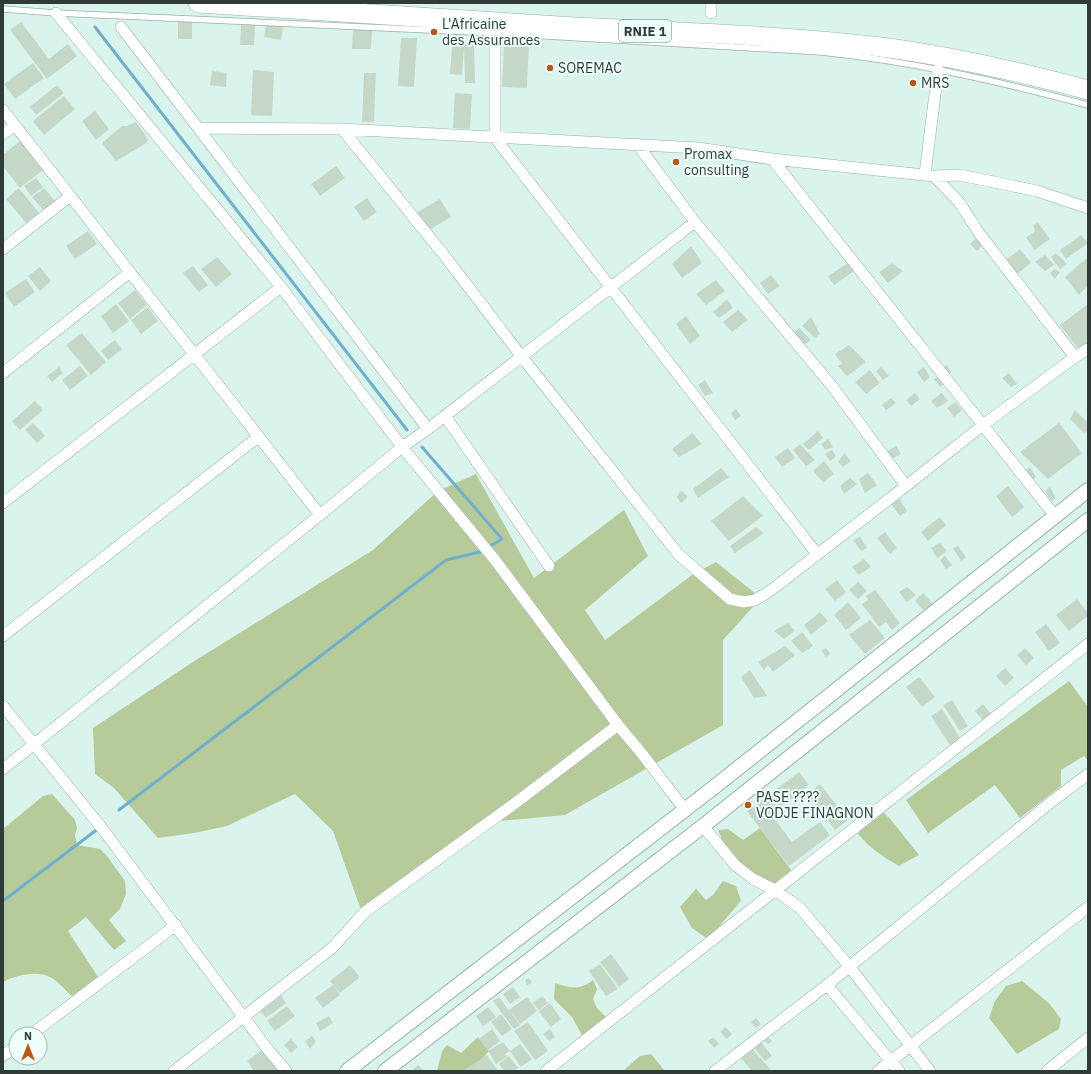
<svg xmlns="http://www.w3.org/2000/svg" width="1091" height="1074" font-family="'IBM Plex Sans',sans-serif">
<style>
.green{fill:#b7cb9a}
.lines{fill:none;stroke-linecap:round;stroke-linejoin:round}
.stream{stroke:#70b0cd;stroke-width:3}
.building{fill:#c5d8c8}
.service-casing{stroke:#96b0a9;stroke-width:7}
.minor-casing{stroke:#96b0a9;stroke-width:12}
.tertiary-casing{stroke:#96b0a9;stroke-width:16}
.trunk-casing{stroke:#96b0a9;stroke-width:20}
.service{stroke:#fff;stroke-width:5.5}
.minor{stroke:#fff;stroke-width:11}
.tertiary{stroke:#fff;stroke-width:14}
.trunk{stroke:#fff;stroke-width:19}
.poi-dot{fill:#b85717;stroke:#eefffa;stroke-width:1.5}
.labels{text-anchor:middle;stroke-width:4;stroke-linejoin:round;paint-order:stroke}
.shield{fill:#eefffa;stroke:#697572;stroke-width:1}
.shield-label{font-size:13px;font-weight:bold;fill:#303a38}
.poi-label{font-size:14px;fill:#303a38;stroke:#eefffa;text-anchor:start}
</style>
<rect width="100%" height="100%" fill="#d9f4ed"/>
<path class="green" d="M476,474L534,578L624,510L648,556L585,610L605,640L692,575L716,562L761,598L723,640V725L565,815L479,823L362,913L333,831L295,794L227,826L194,833L158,838L114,788L95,774L93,728L196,660L373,550L438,491Z
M1069,681L1088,707V761L1084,756L1061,770V786L1020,818L995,785L928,833L906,800Z
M52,794L75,820L77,828L75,835L77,845L100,849L107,856L125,881L126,894L120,909L109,920L126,941L114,950L86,917L68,931L98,977L72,996C65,990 58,981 50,977C37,970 15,975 3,982V829L43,796Z
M882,811L891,820L919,855L899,866C883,857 870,848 858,834L872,812Z
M760,828L791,870L787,883L771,887L757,881L726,848L718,830L728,829L743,840Z
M723,881L736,886L741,901L727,917L709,940L692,928L680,907L696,889L706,900L713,895Z
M593,980L597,989L593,999L597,1008L609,1020L583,1037L572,1017L554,999L555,983C571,988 579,991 593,980Z
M1022,981L1049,1003L1061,1019L1059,1029L1017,1054L989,1018L995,1001L1006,986Z
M478,1037L489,1051L482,1059L467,1071H437L442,1051L447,1045L461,1053Z
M651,1054L665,1071H623L640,1056Z"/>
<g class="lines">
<path class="stream" d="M95,27L407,430
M119,810L446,560L480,552L502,539L422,447
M3,901L99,828"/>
</g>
<path class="building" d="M21,22L49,59L68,44L77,56L47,79L10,30Z
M178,22H192V39H178Z
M241,23H255L254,45H240Z
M266,24L283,27L281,40L264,37Z
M353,29L372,30L371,49H352Z
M453,35L465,36L464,43H474L475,83H465L464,48L462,75L450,74Z
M401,38H417L414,87L398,86Z
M504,42L529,43L527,88L502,87Z
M33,63L44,78L15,99L4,84Z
M253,70L274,72L272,116L251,115Z
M212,71L227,73L226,87L210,85Z
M364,73H376L374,122H362Z
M57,85L64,93L36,115L30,107Z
M455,93L472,94L470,129L453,128Z
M64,96L75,109L44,135L33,121Z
M95,111L109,129L96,140L82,121Z
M136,122L146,136L148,142L116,161L102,143L122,126H127Z
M20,141L43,170L20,188L3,166V155Z
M336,166L345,178L320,196L311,184Z
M36,178L43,187L31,196L24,186Z
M19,188L39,213L26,223L6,199Z
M44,188L56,202L44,211L32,197Z
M367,198L377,212L364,221L354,207Z
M440,199L451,217L427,231L416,213Z
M1038,223L1050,239L1035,250L1026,238L1035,231L1033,225Z
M88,231L97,244L75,259L66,246Z
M1081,235L1088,243L1066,259L1060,250Z
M976,238L983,244L977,251L970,244Z
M691,246L702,263L682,278L672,264Z
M1020,249L1031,263L1017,274L1006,260Z
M1056,253L1067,264L1060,269L1051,257Z
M1045,255L1054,265L1045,271L1035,262Z
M217,257L232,274L216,287L201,269Z
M1088,257V285L1079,295L1065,277Z
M851,261L857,269L834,285L828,276Z
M892,263L903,271L888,283L879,272Z
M193,266L208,285L199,292L183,273Z
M40,267L51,281L40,291L28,276Z
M1055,269L1060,272L1055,279L1050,273Z
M771,275L780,286L768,294L760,283Z
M26,279L35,292L14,307L5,293Z
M716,280L725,291L706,305L696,294Z
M135,290L147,305L130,319L118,303Z
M727,299L733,308L719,318L713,312Z
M116,304L129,321L113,333L101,316Z
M1088,304V343L1079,350L1060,325Z
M148,307L158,321L141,334L131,320Z
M738,310L748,320L732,332L723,322Z
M686,316L700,336L690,344L676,324Z
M811,317L820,334L815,338L802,326Z
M799,328L811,340L804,345L793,332Z
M82,333L106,362L91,375L66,345Z
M115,340L122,349L108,360L101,351Z
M849,345L866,362L847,376L838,366L842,364L835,354Z
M947,365L951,372L947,374L943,367Z
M80,366L88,376L70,390L62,380Z
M59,367L63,373L52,382L47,376Z
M881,367L889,376L883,380L876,371Z
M924,367L930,377L924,382L917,372Z
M870,370L880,383L866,394L855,382Z
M1009,373L1017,384L1011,387L1002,378Z
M939,376L944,384L940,387L934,379Z
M705,380L713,393L705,396L698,385Z
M915,393L920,399L911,406L906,400Z
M942,393L948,401L937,408L931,401Z
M891,398L896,403L886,410L882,405Z
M35,401L43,410L20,430L12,421Z
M955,402L962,410L954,417L947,408Z
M736,409L741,416L735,420L731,413Z
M1075,410L1088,423V430L1084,433L1070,419Z
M33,423L45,436L37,443L25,430Z
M1059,423L1082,453L1048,479L1020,452Z
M818,431L823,438L809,450L803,444Z
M692,433L702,444L679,457L672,449Z
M828,439L833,447L825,450L821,444Z
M800,444L815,460L806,466L793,450Z
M896,446L901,454L890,460L886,452Z
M788,448L795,458L782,467L775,457Z
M832,450L836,456L830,461L825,454Z
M844,453L851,461L843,467L838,462Z
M824,461L834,474L823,482L813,471Z
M1030,467L1036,477L1029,482L1023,472Z
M721,468L729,477L698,498L693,489Z
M868,473L877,485L865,493L859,479Z
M850,478L857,484L844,494L840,486Z
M1008,486L1024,507L1012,517L996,496Z
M1050,487L1056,498L1051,501L1045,491Z
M681,490L688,497L681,503L677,497Z
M743,496L763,516L729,541L711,521Z
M899,498L907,511L900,516L891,504Z
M940,517L946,525L928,541L921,532Z
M756,527L764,533L735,553L730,546Z
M885,532L897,548L890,554L877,538Z
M860,537L867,548L861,551L853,540Z
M940,543L947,551L937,558L931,548Z
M958,546L966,557L961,561L953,548Z
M945,556L952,565L946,569L940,560Z
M864,559L871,567L859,575L852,567Z
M837,580L846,592L835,601L825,589Z
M858,582L867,591L858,599L849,590Z
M907,587L916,595L907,602L899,592Z
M875,590L900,623L892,630L886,622L879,627L862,604L868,600L866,596Z
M923,593L933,604L924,611L915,601Z
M1077,599L1088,613V616L1069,631L1056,615Z
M848,602L861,618L846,630L834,615Z
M820,612L828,621L811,635L804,625Z
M870,620L885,638L865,654L849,635Z
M788,623L795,631L784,639L774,631Z
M1046,624L1060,643L1049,651L1035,632Z
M802,632L813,646L802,653L791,641Z
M785,646L795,655L773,672L768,665L764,670L758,662Z
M826,648L830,654L826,657L822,651Z
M1025,648L1034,658L1026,665L1017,655Z
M1005,668L1014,678L1005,686L996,676Z
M750,670L767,696L754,698L741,677Z
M919,677L935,697L922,707L906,687Z
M952,700L968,726L960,731L943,705Z
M983,704L991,714L983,720L975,711Z
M942,709L960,738L950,745L931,716Z
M799,772L809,785L771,814L792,842L820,822L830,835L789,866L747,811Z
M820,784L848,820L835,830L807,794Z
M611,954L629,979L619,987L600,962Z
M600,964L618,989L606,996L589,971Z
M350,965L360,977L340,993L330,981Z
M529,978L532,983L527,985L525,980Z
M333,985L340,995L323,1008L315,998Z
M513,987L520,997L510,1004L503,994Z
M279,993L286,1003L266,1018L258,1009Z
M542,996L548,1003L539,1010L533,1003Z
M499,997L520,1025L514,1029L493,1001Z
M527,997L537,1011L520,1024L509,1010Z
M550,1003L561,1019L551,1027L539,1011Z
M287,1006L295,1016L275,1031L267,1021Z
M488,1007L496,1017L483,1026L476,1016Z
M501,1014L512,1029L502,1036L491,1022Z
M329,1016L333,1023L320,1031L316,1023Z
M756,1018L761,1024L756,1028L751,1022Z
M528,1022L548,1051L535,1060L514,1031Z
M725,1027L732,1034L727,1039L720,1032Z
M492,1029L500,1041L488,1050L479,1039Z
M550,1029L555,1037L549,1041L543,1034Z
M766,1035L772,1041L768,1044L762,1039Z
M312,1036L316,1041L310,1049L305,1041Z
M713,1037L719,1044L714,1048L708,1041Z
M291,1039L298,1047L291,1053L284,1045Z
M503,1042L510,1051L505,1054L507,1057L496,1064L488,1051Z
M761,1042L772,1056L765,1061L754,1048Z
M520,1044L532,1059L521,1067L510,1051Z
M266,1047L284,1071H254L247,1061Z
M751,1047L771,1070L770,1071H752L739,1056Z
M487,1055L498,1071H463Z
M509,1056L518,1068L513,1071H505L499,1064Z
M418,1065L424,1071H411Z"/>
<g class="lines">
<defs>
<path id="service" d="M3,9L56,13L495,33L821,52C911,61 1001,82 1088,105"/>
<path id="minor" d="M711,3V13
M56,13L281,287L402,447L495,560L618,725
M121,27L428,429
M495,33V138L817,554
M3,110L320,515
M198,128L342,129L698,148L772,159L934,176L960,175L1013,186L1037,191L1088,208
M342,129L444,255L522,357L679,555L730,599L744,602L755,600L770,591L906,486L983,425L1075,357L1088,349
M3,134L15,125
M637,144L695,222L832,386L906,486
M772,159L1055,516
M925,174L938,70
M934,176L959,202L979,233L1075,357
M3,249L70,196
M3,373L130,272
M445,416L549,566
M3,503L281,287
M3,636L258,437
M3,706L101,827L266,1047L286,1071
M3,769L320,515L402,447L428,429L695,222
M703,826L735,865L753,879L775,890L800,908L849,966L930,1071
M827,985L899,1071
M32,1034L176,925
M3,1056L16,1046
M174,1071L332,948L365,912L514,804L618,725L643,755L685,810
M546,1071L1088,644
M715,1071L827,985L1050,803L1088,774
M878,1071L1088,907
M1047,1071L1088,1038"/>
<path id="tertiary" d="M347,1071L713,788L1088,490
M385,1071L703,826L1088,520"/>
<path id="trunk" d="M198,3C324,11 450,20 575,27C677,32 780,35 881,47C951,56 1020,72 1088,90"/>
</defs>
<use href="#service" class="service-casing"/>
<use href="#minor" class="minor-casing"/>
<use href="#tertiary" class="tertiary-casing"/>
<use href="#trunk" class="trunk-casing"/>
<use href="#service" class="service"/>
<use href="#minor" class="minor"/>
<use href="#tertiary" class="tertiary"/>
<use href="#trunk" class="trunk"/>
</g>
<g class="poi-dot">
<circle cx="434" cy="32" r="4"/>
<circle cx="550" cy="68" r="4"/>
<circle cx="913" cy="83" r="4"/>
<circle cx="676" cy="162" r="4"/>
<circle cx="748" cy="805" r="4"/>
</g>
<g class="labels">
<rect class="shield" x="619" y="20" width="52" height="22" rx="3"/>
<g class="shield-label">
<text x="645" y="36">RNIE 1</text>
</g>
<g class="poi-label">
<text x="442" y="29">L'Africaine<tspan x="442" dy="16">des Assurances</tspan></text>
<text x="558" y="73">SOREMAC</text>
<text x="921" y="88">MRS</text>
<text x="684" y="159">Promax<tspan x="684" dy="16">consulting</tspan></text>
<text x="756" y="802">PASE ????<tspan x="756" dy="16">VODJE FINAGNON</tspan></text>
</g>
</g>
<rect width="1091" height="1074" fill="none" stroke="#303a38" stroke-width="8"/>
<g transform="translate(28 1046)"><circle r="19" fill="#eefffa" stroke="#a2b0ac"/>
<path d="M0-3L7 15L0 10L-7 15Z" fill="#b85717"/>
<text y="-6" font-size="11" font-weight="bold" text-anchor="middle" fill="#303a38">N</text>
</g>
</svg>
